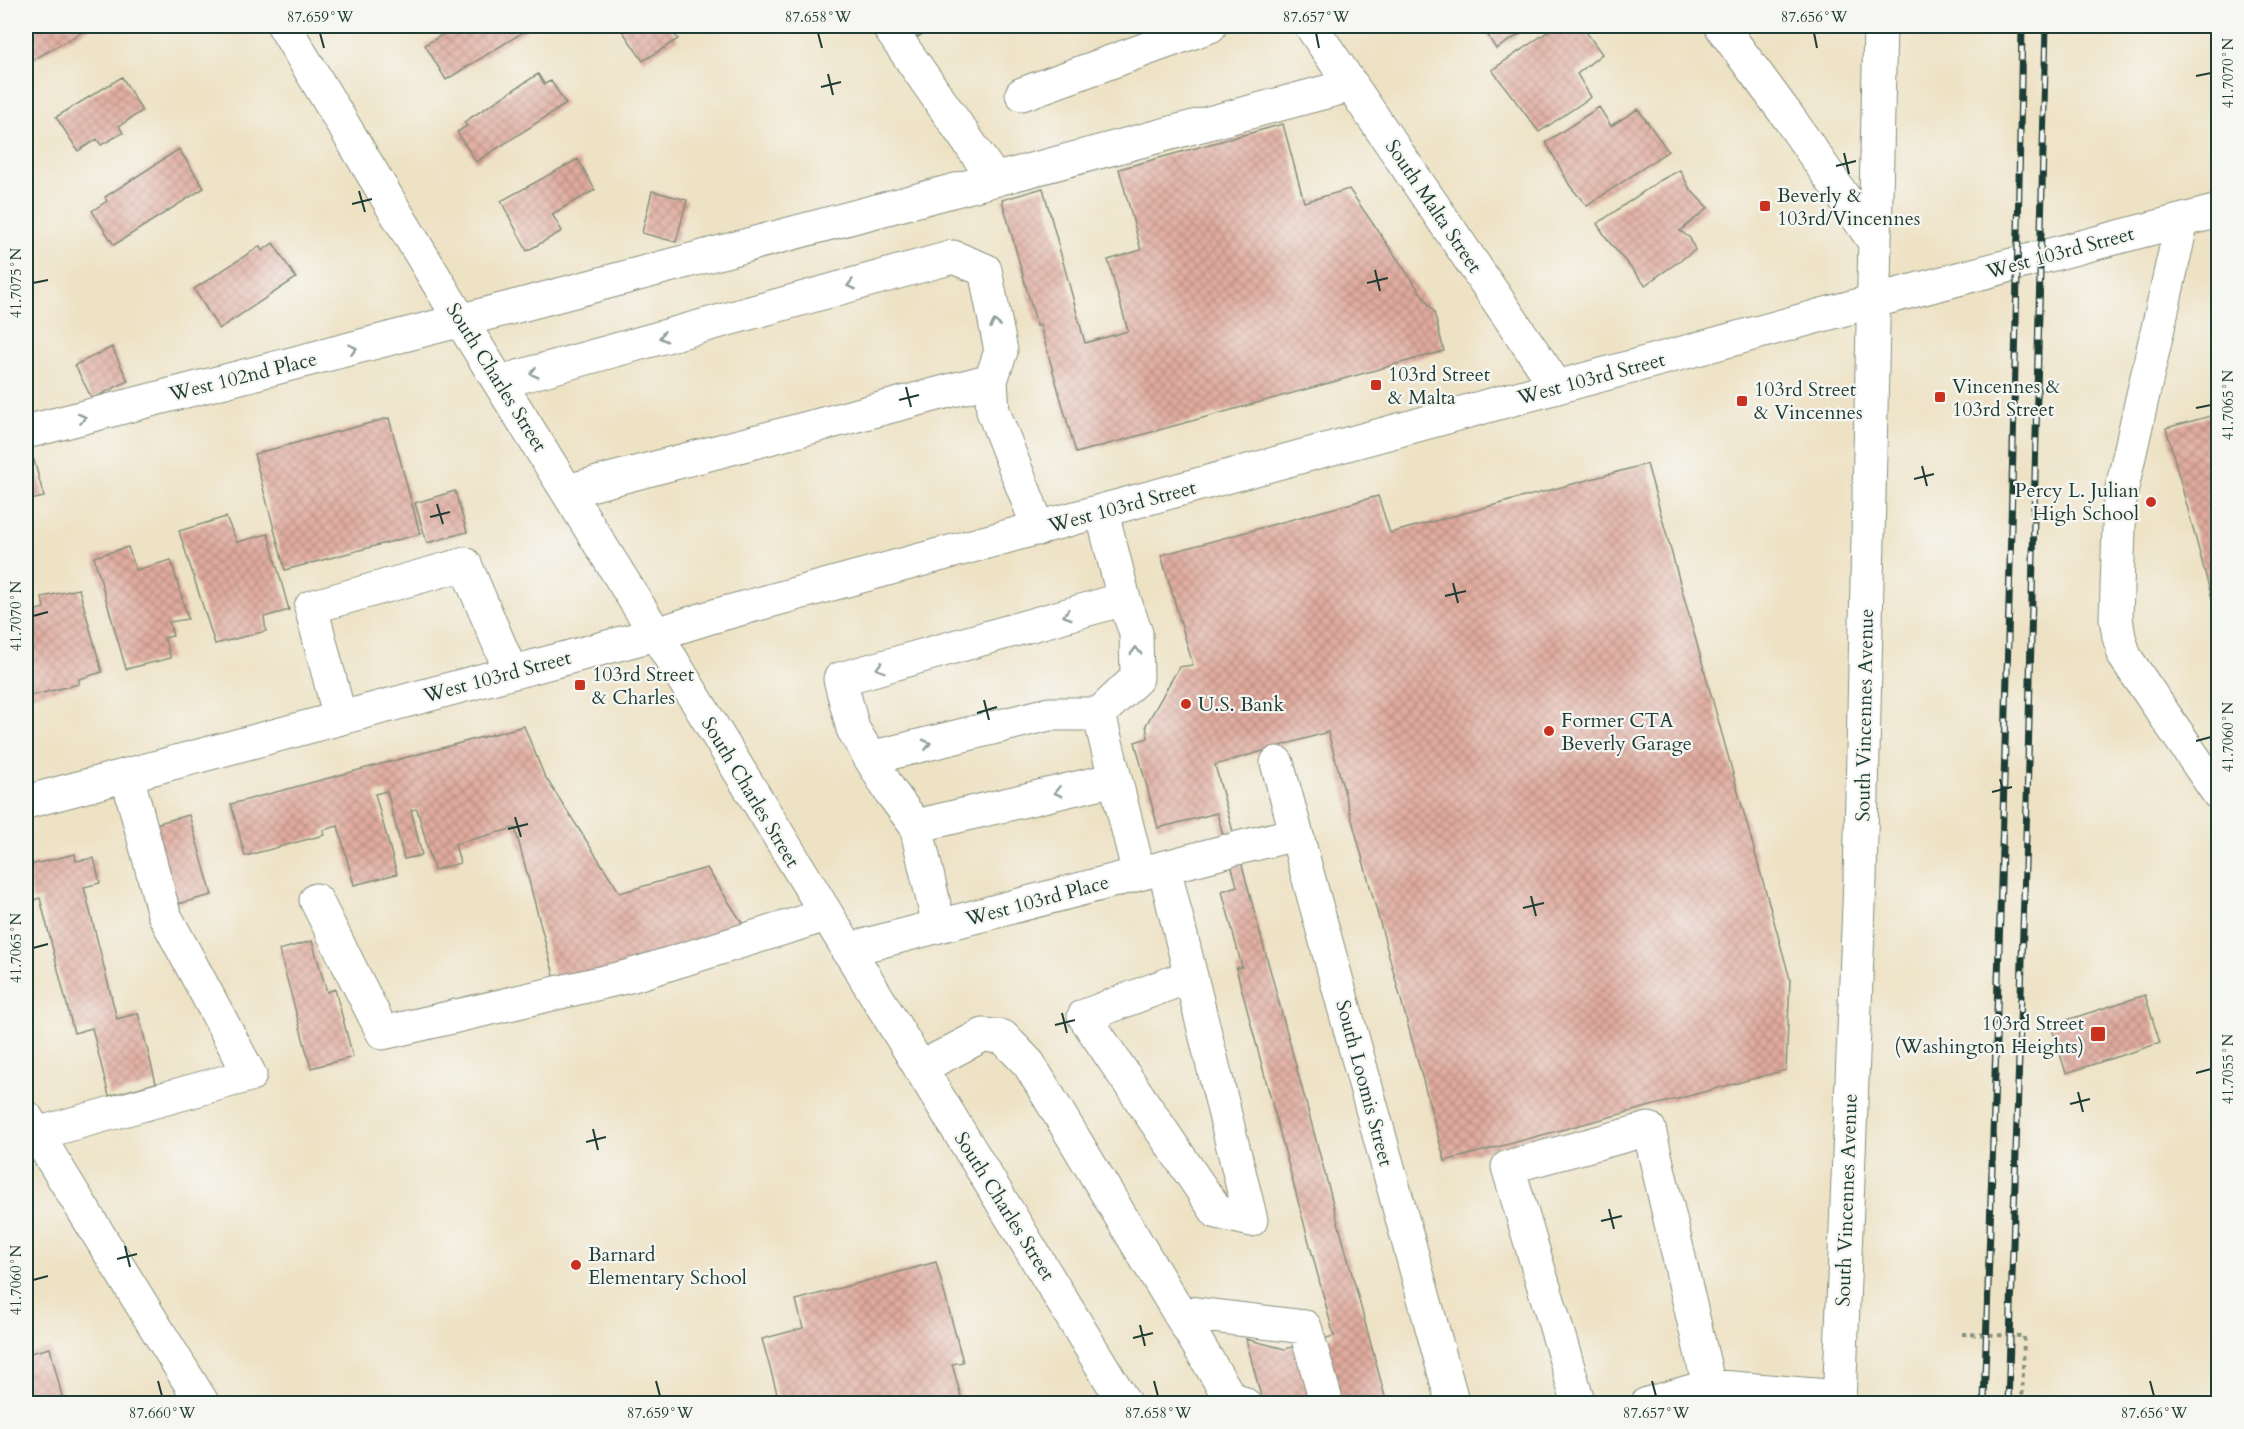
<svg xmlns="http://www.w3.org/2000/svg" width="2244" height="1429" font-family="Cardo,serif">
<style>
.building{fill:url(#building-cross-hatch)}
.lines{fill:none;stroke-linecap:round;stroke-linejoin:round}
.minor-casing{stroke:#86907c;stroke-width:35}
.major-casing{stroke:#86907c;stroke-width:35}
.path{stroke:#86907c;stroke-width:4;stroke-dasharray:4.5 4.5;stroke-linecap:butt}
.minor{stroke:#fff;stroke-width:33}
.major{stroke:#fff;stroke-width:33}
.rail-casing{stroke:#1f3d34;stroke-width:7}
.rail{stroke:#f6f6f2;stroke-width:4.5;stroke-dasharray:14;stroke-linecap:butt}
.oneway{stroke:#8f9e9a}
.ticks{fill:none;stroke:#1f3d34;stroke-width:2}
.poi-dot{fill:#c8321e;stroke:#f6f6f2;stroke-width:2}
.labels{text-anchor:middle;stroke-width:4.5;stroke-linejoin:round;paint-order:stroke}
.poi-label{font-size:20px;fill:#1f3d34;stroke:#f6f6f2;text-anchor:start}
.street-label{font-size:20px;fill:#1f3d34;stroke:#f6f6f2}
.neatline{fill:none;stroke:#1f3d34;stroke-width:2}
.ticks-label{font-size:15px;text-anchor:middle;fill:#1f3d34}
</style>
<defs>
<pattern id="building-cross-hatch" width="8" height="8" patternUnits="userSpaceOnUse" patternTransform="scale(1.5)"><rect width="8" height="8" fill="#e1ab9e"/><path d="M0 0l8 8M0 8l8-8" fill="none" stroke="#b68c82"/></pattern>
</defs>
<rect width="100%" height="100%" fill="#f6f6f2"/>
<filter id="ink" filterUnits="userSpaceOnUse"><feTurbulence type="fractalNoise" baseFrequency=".0167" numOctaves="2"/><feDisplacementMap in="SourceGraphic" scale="12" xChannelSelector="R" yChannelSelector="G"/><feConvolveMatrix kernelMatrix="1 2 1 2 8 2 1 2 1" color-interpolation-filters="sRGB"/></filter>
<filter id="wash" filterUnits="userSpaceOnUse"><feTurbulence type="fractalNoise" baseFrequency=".008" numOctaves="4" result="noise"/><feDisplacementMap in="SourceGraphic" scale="24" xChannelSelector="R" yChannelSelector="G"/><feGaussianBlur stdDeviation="1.35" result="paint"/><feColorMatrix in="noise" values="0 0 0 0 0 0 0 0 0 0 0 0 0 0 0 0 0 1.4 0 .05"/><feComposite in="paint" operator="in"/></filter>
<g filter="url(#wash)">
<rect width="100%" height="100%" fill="#eee2c5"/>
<g id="blocks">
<path class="building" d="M26,26H93L26,64Z
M456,26H533L446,80L425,45Z
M619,26H669L678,39L643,61Z
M909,26H936L918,37Z
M1482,26H1533L1496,49Z
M1561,26H1582L1602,54L1577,74L1591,97L1539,132L1492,70L1553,28L1554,30Z
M538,74L544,84L551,81L566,104L476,162L457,132L467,126L464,122Z
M122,77L142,111L119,126L123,133L101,145L97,139L78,151L56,117Z
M1599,107L1611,126L1638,109L1668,151L1587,206L1570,186L1546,142Z
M1283,124L1304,202L1349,189L1434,312L1444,351L1076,453L1040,325L1037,326L1002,200L1043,188L1085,343L1128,331L1108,260L1141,250L1119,169Z
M179,149L204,188L114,245L92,211L107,201L105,197Z
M578,159L595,190L552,214L562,231L527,251L501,201Z
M1680,170L1690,189L1708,208L1680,231L1690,238L1695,250L1645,285L1610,243L1597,224L1659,181Z
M652,191L687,200L676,242L642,233Z
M273,243L296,278L219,329L194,289L260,246L262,251Z
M112,347L128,381L92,399L75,365Z
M2218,414V621L2166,428Z
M389,418L420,534L285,570L254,454Z
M34,460L44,497L26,501V462Z
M1647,464L1790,979L1786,1070L1445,1161L1328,732L1215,765L1387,1404H1352L1350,1396L1324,1404H1263L1246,1339L1285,1349L1334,1336L1236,968L1242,967L1222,891L1237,886L1217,813L1158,828L1135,742L1148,738L1146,725L1179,667L1193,665L1161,555L1378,496L1390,533Z
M455,491L467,532L427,543L415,503Z
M226,517L237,542L268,534L289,610L264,617L266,631L215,644L179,531Z
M128,547L136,570L171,560L188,619L169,622L173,636L164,638L171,658L126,669L94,557Z
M79,589L102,672L79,679V684L26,697V613L44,608L42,597Z
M524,726L544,775L620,893L707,868L748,932L557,987L515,828L455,844L460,863L434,870L417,809L411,810L422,855L404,859L387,791L375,794L397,874L354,885L338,826L323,830L324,835L245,856L231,804Z
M189,815L212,895L174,905L151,825Z
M75,854L76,861L94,858L100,883L84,887L117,1019L138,1013L156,1083L109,1096L92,1028L74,1033L40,898L33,900L26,869V866Z
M312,941L327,992L335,989L353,1057L311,1068L279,950Z
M2145,995L2160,1043L2066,1073L2051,1025Z
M936,1262L963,1362L952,1364L962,1400L952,1404H780L762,1339L803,1328L796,1300Z
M50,1348L62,1396L35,1404H26V1354Z"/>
</g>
</g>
<g filter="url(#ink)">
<use href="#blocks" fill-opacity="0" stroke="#86907c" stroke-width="1.5"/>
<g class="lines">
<defs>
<path id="minor" d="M284,26L461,321L656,634L1125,1404
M888,26L995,180
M1311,26L1557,387
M1022,94L1210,26
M2182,221L2120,497L2116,618L2119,637L2125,657L2218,793
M500,382L953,257L985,270L1001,351L991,380L993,411L1039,529
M26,432L521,305L1352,85
M567,491L991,380
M1099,714L1139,874
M340,718L311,607L465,564L511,672
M870,758L1049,714H1099L1137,678L1136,633L1124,599L1102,512
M1277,763L1453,1404
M916,826L1115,779
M1238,848L1296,834
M1164,867L1251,1220L1217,1212L1084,1016L1190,976
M316,900L383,1033L630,976L826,915
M939,926L916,826L890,791L853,729L840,679L1124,599
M847,950L1227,851
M920,1068L983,1035L1003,1037L1029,1064L1229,1396L1244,1404
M26,1117L203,1404
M36,1134L250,1075L164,914L127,775
M1179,1312L1305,1327L1327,1404
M1579,1404L1508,1167L1649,1129L1709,1386
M1647,1404L1709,1386L1839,1397"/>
<path id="major" d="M1721,26L1789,118L1874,241
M26,802L656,634L714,616L1874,301L2218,211
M1839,1404L1860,880L1880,26"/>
</defs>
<use href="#minor" class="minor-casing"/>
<use href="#major" class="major-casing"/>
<path class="path" d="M1962,1334L2024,1336L2022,1404"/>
<use href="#minor" class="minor"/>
<use href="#major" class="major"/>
<defs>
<path id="rail" d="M1984,1404C2000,944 2014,485 2022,26
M2008,1404L2027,803L2046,26"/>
</defs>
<use href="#rail" class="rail-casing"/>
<use href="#rail" class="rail"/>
</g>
<defs><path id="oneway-chevron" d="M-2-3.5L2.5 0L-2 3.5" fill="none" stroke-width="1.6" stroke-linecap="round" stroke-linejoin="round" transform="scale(1.5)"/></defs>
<g class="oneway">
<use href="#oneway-chevron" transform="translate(851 285) rotate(165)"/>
<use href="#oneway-chevron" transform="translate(995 324) rotate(-101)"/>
<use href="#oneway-chevron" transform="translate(663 337) rotate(165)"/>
<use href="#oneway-chevron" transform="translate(353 349) rotate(-14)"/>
<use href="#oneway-chevron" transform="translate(534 373) rotate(165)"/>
<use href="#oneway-chevron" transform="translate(82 418) rotate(-14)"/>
<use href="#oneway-chevron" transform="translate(1067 615) rotate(164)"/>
<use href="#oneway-chevron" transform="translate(1136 651) rotate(-91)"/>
<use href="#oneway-chevron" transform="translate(880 668) rotate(164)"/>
<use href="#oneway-chevron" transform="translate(927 744) rotate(-14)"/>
<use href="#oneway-chevron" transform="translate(1058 792) rotate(167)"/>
</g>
</g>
<path class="ticks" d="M320,33L324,48M818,33L822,48M1316,33L1319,48M1814,33L1817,48M828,74L833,95M2196,76L2211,73M821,87L841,82M1844,153L1849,174M1836,166L1856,161M359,191L365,212M352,204L372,199M1375,270L1380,291M33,283L48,280M1367,283L1388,278M906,387L911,407M899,400L919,395M2196,408L2211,405M1922,466L1927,486M1914,479L1934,474M437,504L443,524M430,517L450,512M1453,583L1458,603M1445,596L1466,591M33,616L48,612M984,700L989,720M977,713L997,707M2196,741L2211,737M2000,779L2005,799M1992,792L2012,787M515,817L521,837M508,829L528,824M1531,896L1536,916M1523,908L1544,903M33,948L48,944M1062,1013L1067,1033M1055,1025L1075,1020M2196,1073L2211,1069M2078,1092L2083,1112M2070,1104L2090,1099M593,1129L598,1150M586,1142L606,1137M1609,1209L1614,1229M1601,1221L1622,1216M125,1246L130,1267M117,1259L137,1254M33,1280L48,1276M1140,1325L1145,1346M1133,1338L1153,1333M158,1381L162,1396M656,1381L660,1396M1154,1381L1158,1396M1652,1381L1656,1396M2150,1381L2154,1396"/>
<g class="poi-dot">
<rect x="1759" y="200" width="12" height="12" rx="3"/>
<rect x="1370" y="379" width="12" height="12" rx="3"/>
<rect x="1934" y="391" width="12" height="12" rx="3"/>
<rect x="1736" y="395" width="12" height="12" rx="3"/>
<circle cx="2151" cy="502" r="6"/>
<rect x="574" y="679" width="12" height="12" rx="3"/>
<circle cx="1186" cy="704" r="6"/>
<circle cx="1549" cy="731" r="6"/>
<rect x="2090" y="1026" width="16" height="16" rx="3"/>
<circle cx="576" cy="1265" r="6"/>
</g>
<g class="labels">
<g class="poi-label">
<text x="1777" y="202">Beverly &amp;<tspan x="1777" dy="23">103rd/Vincennes</tspan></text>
<text x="1388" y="381">103rd Street<tspan x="1388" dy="23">&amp; Malta</tspan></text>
<text x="1952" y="393">Vincennes &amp;<tspan x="1952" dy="23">103rd Street</tspan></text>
<text x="1754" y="396">103rd Street<tspan x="1754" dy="23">&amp; Vincennes</tspan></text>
<text x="2139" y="497" text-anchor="end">Percy L. Julian<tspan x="2139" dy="23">High School</tspan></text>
<text x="592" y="681">103rd Street<tspan x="592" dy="23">&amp; Charles</tspan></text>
<text x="1198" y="711">U.S. Bank</text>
<text x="1561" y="727">Former CTA<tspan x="1561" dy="23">Beverly Garage</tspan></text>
<text x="2084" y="1030" text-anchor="end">103rd Street<tspan x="2084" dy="23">(Washington Heights)</tspan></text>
<text x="588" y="1261">Barnard<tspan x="588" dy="23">Elementary School</tspan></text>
</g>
<g class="street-label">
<text transform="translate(1434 206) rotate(56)" y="7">South Malta Street</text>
<text transform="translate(2060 252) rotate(-15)" y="7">West 103rd Street</text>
<text transform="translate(243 376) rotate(-14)" y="7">West 102nd Place</text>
<text transform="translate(497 377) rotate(58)" y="7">South Charles Street</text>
<text transform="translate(1591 378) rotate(-15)" y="7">West 103rd Street</text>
<text transform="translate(1122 506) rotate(-15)" y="7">West 103rd Street</text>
<text transform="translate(497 676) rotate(-15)" y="7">West 103rd Street</text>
<text transform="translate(1864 715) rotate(-89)" y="7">South Vincennes Avenue</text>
<text transform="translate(751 792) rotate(59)" y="7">South Charles Street</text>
<text transform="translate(1037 900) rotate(-15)" y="7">West 103rd Place</text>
<text transform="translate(1365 1083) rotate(75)" y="7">South Loomis Street</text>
<text transform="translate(1846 1200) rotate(-88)" y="7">South Vincennes Avenue</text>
<text transform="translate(1005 1206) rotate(58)" y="7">South Charles Street</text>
</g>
</g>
<rect width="2244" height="1429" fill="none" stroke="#f6f6f2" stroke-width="66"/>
<rect x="33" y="33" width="2178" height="1363" class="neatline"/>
<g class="ticks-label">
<text x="320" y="22">87.659°W</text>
<text x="818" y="22">87.658°W</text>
<text x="1316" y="22">87.657°W</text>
<text x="1814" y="22">87.656°W</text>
<text transform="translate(2228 73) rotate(-90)" y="5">41.7070°N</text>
<text transform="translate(16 283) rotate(-90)" y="5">41.7075°N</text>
<text transform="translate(2228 405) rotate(-90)" y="5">41.7065°N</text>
<text transform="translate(16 616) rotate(-90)" y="5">41.7070°N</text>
<text transform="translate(2228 737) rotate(-90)" y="5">41.7060°N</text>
<text transform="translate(16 948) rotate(-90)" y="5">41.7065°N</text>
<text transform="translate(2228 1069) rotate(-90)" y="5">41.7055°N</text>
<text transform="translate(16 1280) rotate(-90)" y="5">41.7060°N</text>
<text x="162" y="1418">87.660°W</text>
<text x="660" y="1418">87.659°W</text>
<text x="1158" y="1418">87.658°W</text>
<text x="1656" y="1418">87.657°W</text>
<text x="2154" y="1418">87.656°W</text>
</g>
</svg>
